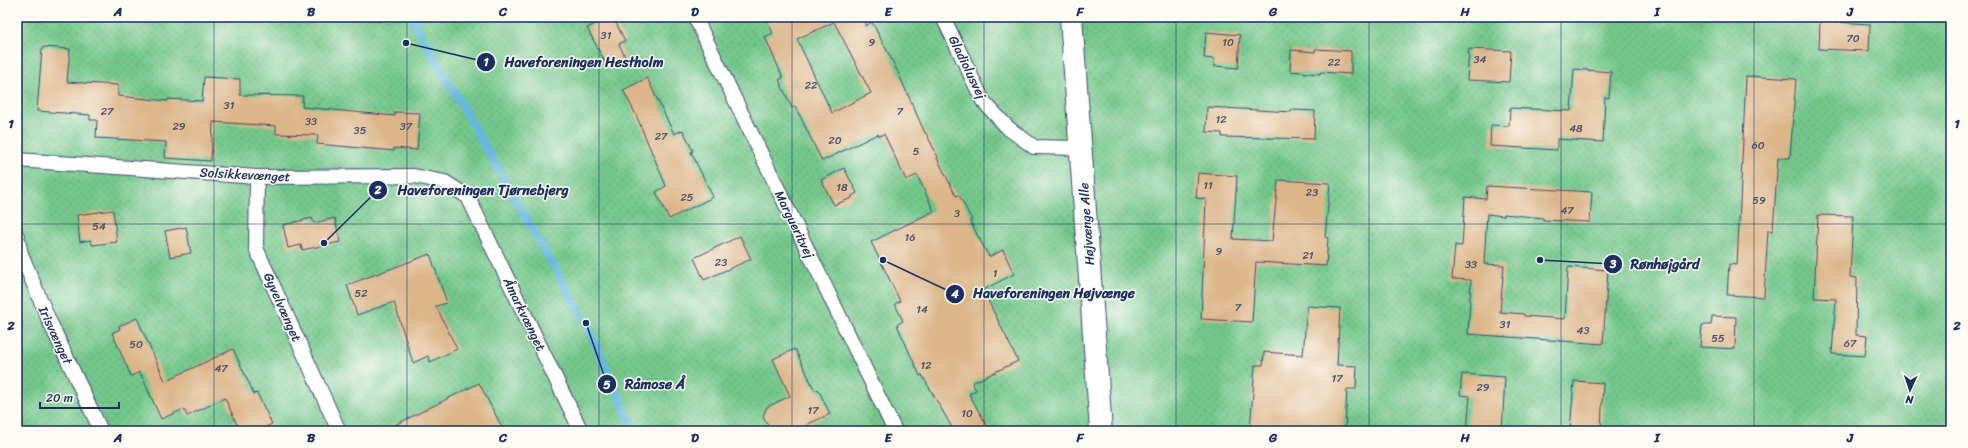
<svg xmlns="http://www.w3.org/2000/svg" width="1968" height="448" font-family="Sriracha,sans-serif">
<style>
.garden{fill:url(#garden-dots);stroke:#477b74}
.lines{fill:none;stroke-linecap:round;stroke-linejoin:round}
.stream{stroke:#65b7e0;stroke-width:8}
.building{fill:#dcb689;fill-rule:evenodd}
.lane-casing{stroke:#3c4a6f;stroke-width:16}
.street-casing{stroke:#3c4a6f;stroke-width:24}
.lane{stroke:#fff;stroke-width:14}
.street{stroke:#fff;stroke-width:22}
.grid{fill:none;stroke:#1b2f5e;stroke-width:1;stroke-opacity:0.55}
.labels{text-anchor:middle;stroke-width:3;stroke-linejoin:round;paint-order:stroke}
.number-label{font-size:11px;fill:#4b5169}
.street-label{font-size:13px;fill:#1b2f5e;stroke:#fdfcf7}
.leader{fill:none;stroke:#1b2f5e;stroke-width:1.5}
.callout-dot{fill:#1b2f5e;stroke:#fdfcf7;stroke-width:1.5}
.mark-label{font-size:12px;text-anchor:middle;font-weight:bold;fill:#fff}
.callout-label{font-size:14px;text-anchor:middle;font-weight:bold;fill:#1b2f5e;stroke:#fdfcf7;stroke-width:3;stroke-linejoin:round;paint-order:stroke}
.neatline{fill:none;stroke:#1b2f5e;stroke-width:1.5}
.grid-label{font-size:13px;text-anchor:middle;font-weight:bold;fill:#1b2f5e}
</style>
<defs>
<pattern id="garden-dots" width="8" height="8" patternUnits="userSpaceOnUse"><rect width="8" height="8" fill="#73c78b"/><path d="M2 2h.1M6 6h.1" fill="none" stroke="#5ea275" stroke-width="1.8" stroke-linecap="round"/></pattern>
</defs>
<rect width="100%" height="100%" fill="#fdfcf7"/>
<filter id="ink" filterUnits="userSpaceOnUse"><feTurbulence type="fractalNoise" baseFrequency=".025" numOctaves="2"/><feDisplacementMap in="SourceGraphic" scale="8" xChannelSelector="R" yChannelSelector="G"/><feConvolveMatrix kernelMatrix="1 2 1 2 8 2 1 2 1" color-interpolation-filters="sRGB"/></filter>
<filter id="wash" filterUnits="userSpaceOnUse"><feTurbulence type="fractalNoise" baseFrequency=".012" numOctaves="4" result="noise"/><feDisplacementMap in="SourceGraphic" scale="16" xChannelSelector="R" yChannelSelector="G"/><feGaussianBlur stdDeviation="0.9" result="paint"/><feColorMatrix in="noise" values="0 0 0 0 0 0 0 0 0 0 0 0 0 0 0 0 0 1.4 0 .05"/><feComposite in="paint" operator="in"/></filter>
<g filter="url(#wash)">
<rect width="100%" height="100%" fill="#f6e4cd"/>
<path class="garden" d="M17,17H1951V431H17Z"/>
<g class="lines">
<path class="stream" d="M411,17L586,323L634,431"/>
</g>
<g id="blocks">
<path class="building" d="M610,17H613L625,41L619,44L626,59L608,68L587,28Z
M765,17H866L865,26L872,22L896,68L925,133H926L938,157L937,158L956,196L959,195L972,220L970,221L989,257L1003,250L1014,274L983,290L1018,361L972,383L976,390L969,394L990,431H954L922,375L920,376L897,325L903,321L895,304L900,301L871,242L934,211L917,175L906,180L884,134L879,136L878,134L822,161L795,106L792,108L779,80L783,78L765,37L773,33ZM834,22L871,93L832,113L797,39Z
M1820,21L1870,24L1869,51L1819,49Z
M1206,32L1240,35L1238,68L1214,66V59L1204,58Z
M45,47L70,49L67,82L118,85V96L168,101V99L202,101L204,77L240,79V95L303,96L302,107L395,116V112L420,113L417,150L394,148V151L317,144L318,135L276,134V126L213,122L211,161L165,158L166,142L96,138L97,120H90V115L37,111L42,48Z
M1315,49L1351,51V74L1320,72V74L1290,71L1291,50L1315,52Z
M1469,49L1511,51L1509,82L1467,80Z
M1574,69L1611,72L1609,98L1605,97L1603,142L1557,139V150L1490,146L1491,125L1509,126L1510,108L1571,111Z
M1746,76L1796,79L1790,158H1778L1773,231L1768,230L1764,297L1727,295L1729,264L1737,265Z
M647,78L674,134L683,130L693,151L691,152L713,197L669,219L656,192L666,186L636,115L623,90Z
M1207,107L1291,112V110L1315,111L1314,139L1222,137V133L1206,132Z
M844,168L857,193L852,196V198L834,205L821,180Z
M1198,173L1237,176L1233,239L1272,241L1278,180L1330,183L1325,237L1328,238L1326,266L1256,262L1252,322L1201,319L1206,199L1196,198Z
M1487,186L1592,192L1590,222L1543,220V218L1504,214V216L1487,214L1484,264L1504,265L1500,312L1524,314V316L1565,319L1568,267L1608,270L1603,344L1468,334L1471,280L1452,279L1455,245L1462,246L1465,197L1486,199Z
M113,210L117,242L92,245L91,240L80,242L77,215Z
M1818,215L1853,216L1850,277L1857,278L1856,335L1867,336L1865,356L1832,354L1836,299L1814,298Z
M312,218L314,223L335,218L340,242L302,250L301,245L288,248L283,225Z
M186,227L191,253L170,257L165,231Z
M740,236L751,259L704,280L694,258Z
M430,254L447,303L436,306L457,349L430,362L428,356L413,363L394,302L357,315L347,285Z
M1307,306L1340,308L1337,365L1357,366L1356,389H1347L1345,431H1250L1255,365H1263L1264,352L1303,355Z
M1712,316L1736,317L1735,349L1700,347L1702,325H1711Z
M137,318L165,381L233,349L254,394L257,393L272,424L258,431H240L225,398L187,416L184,409L161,419L140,372L131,376L112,333L120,329L119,326Z
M795,349L815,391L818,389L830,414L806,425L809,431H771L763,416L767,407L790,396L773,359Z
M1462,374L1505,377L1502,431H1467L1470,396L1460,395Z
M1574,381L1603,383L1601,431H1570Z
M479,383L504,431H383Z"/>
</g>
</g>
<g filter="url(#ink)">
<use href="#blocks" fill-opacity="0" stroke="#3c4a6f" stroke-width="1"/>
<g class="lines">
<defs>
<path id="lane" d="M695,17L895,431
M943,17L983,101L1008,128L1034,147L1080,148
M17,160L257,177L414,176L445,182L468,197L581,431
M257,177L256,248L339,431
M17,236L21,254L48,318L101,431"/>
<path id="street" d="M1071,17L1101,431"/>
</defs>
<use href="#lane" class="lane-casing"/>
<use href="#street" class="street-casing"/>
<use href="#lane" class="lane"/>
<use href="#street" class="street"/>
</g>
</g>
<path class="grid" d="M214,17V431M407,17V431M599,17V431M792,17V431M984,17V431M1176,17V431M1369,17V431M1561,17V431M1754,17V431M17,224H1951"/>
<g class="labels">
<g class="number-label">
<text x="606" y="39">31</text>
<text x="1853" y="42">70</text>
<text x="872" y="46">9</text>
<text x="1228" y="46">10</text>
<text x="1480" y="63">34</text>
<text x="1334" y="66">22</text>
<text x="811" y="89">22</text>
<text x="229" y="109">31</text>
<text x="107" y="115">27</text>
<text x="900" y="115">7</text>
<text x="1221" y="123">12</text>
<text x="311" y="125">33</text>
<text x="179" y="130">29</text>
<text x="406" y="130">37</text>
<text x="1576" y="132">48</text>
<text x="360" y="134">35</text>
<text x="661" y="140">27</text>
<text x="835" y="144">20</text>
<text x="1758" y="149">60</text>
<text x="916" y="155">5</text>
<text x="1208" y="189">11</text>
<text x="842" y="191">18</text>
<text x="1312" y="196">23</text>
<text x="687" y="201">25</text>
<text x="1759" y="204">59</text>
<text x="1567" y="214">47</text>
<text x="957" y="217">3</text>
<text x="99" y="230">54</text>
<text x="910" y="241">16</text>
<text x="1219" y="255">9</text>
<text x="1308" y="259">21</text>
<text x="721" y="266">23</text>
<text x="1471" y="268">33</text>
<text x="995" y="277">1</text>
<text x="361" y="297">52</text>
<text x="1238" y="311">7</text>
<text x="922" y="313">14</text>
<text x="1505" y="328">31</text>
<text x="1583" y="334">43</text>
<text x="1718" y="342">55</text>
<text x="1850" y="347">67</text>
<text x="136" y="348">50</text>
<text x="926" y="369">12</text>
<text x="221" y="372">47</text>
<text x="1337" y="382">17</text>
<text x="1483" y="391">29</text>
<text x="813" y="414">17</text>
<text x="967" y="417">10</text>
</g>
<g class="street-label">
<text transform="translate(968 67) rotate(64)" y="5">Gladiolusvej</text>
<text transform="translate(245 174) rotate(3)" y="5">Solsikkevænget</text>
<text transform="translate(795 224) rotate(64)" y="5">Margueritvej</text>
<text transform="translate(1086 224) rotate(-94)" y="5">Højvænge Alle</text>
<text transform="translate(283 307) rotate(66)" y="5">Gyvelvænget</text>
<text transform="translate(525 314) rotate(64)" y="5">Åmarkvænget</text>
<text transform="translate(56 335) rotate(65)" y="5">Irisvænget</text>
</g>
</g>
<path class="leader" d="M406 43L486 62M324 243L378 190M1540 260L1613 264M883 260L955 294M586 323L607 384"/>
<g class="callout-dot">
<circle cx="406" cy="43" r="4"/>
<circle cx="324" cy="243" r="4"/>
<circle cx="1540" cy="260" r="4"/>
<circle cx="883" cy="260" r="4"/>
<circle cx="586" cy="323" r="4"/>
<circle cx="486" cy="62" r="10"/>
<circle cx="378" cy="190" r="10"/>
<circle cx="1613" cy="264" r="10"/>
<circle cx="955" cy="294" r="10"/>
<circle cx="607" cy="384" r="10"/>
</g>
<g class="mark-label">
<text x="486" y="66">1</text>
<text x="378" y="194">2</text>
<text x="1613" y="268">3</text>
<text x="955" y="298">4</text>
<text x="607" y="389">5</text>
</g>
<g class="callout-label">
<text x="584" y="67">Haveforeningen Hestholm</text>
<text x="483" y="195">Haveforeningen Tjørnebjerg</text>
<text x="1665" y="269">Rønhøjgård</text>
<text x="1054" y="298">Haveforeningen Højvænge</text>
<text x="655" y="389">Råmose Å</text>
</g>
<rect width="1968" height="448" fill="none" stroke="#fdfcf7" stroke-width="44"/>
<g transform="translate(1910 390) rotate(183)" stroke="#fdfcf7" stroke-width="3" paint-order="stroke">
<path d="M0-3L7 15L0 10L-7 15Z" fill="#1b2f5e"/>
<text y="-6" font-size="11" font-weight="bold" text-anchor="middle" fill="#1b2f5e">N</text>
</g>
<path d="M40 402v6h79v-6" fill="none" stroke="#1b2f5e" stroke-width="2"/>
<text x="46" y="402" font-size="12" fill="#1b2f5e" stroke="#fdfcf7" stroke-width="3" paint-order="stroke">20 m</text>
<rect x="22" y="22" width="1924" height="404" class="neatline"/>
<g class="grid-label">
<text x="118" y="16">A</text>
<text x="311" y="16">B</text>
<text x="503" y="16">C</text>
<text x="695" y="16">D</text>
<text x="888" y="16">E</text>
<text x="1080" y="16">F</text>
<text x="1273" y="16">G</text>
<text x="1465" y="16">H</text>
<text x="1657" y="16">I</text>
<text x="1850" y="16">J</text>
<text x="11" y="128">1</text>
<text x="1957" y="128">1</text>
<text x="11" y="330">2</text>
<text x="1957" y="330">2</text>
<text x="118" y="442">A</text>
<text x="311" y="442">B</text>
<text x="503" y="442">C</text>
<text x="695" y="442">D</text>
<text x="888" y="442">E</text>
<text x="1080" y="442">F</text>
<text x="1273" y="442">G</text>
<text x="1465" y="442">H</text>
<text x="1657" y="442">I</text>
<text x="1850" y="442">J</text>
</g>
</svg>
